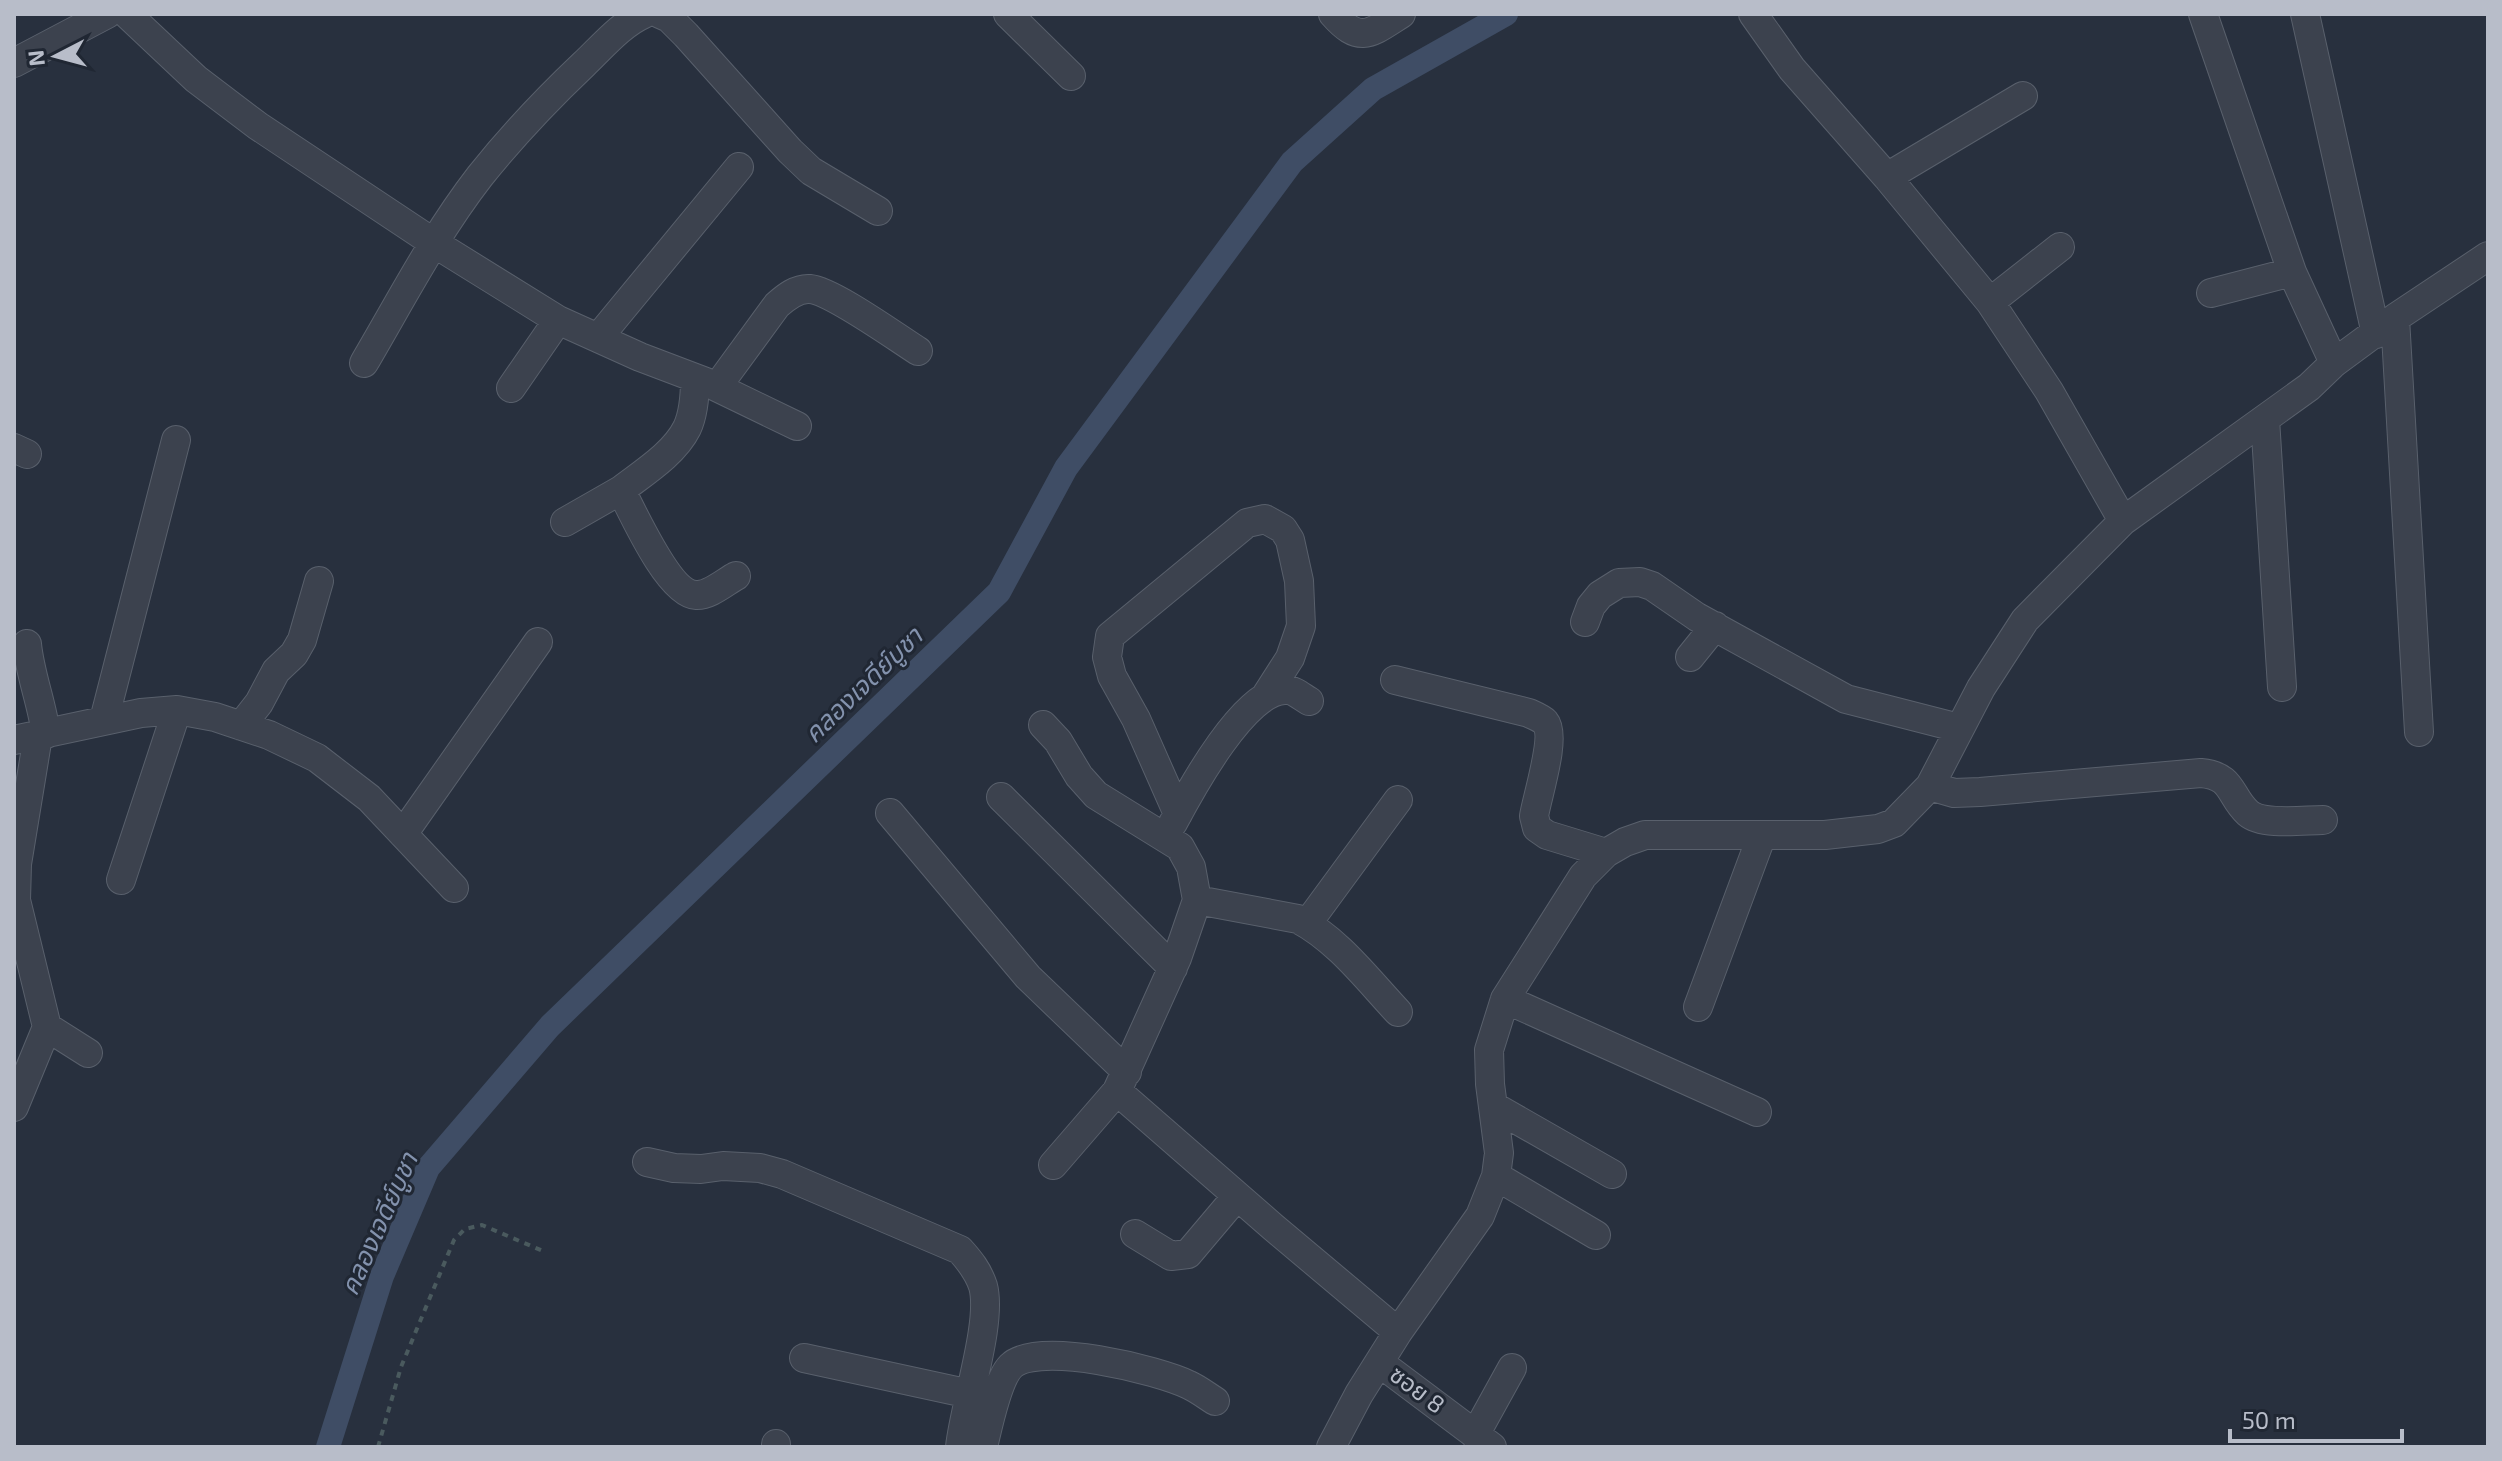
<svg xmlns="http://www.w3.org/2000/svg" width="2502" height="1461" font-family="'Exo 2','Noto Sans Thai',sans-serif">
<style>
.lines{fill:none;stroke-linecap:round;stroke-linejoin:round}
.canal{stroke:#3f4d65;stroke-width:24}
.minor-casing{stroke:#59606c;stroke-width:30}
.path{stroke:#4a5a5e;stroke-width:4;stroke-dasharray:6 6;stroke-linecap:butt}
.minor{stroke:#3c424e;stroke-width:28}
.labels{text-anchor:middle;stroke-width:6;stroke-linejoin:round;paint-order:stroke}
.street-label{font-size:24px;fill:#b8bdc9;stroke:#202733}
.water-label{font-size:26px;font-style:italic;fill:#8392ad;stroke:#202733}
</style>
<rect width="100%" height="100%" fill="#28303e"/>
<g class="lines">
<path class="canal" d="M328,1447L382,1276L428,1168L550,1026L999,592L1066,468L1292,162L1373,89L1506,14"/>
<defs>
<path id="minor" d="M127,14L196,79L258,126L434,243L558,320L640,357L706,382L797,426
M660,14L669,18L686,35L790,151L811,171L878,211
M1008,14L1071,76
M1333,14C1360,45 1371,33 1401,14
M1753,14L1792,69L1887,177L1990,302L2049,391L2123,521
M2203,14L2292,272L2334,363
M2305,14L2376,334
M14,63L107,14
M1887,177L2023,96
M2211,293L2292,272
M1990,302L2060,247
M2395,318L2419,732
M598,338L739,167
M364,363C401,300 435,234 480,176C512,136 547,99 584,64C602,47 621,24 644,14
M695,378C695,395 694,413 687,428C674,454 643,473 621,490C633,513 669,594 696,595C709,596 725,582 736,576
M717,387L777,305C786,297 797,288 810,289C832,291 896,337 918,351
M511,388L558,320
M2265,419L2282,687
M14,448L27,454
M565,522L621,490
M1585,622L1591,606L1600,595L1619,583L1640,582L1652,586L1697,617L1846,699L1959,728
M27,644C30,675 42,703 46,734
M1690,657L1715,626
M1395,680L1529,713C1533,715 1541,718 1545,722C1557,736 1537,797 1534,816L1537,828L1547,835L1606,853
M104,720L176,440
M1043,725L1058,741L1079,776L1096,795L1180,847L1191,867L1197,900L1177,958L1117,1091L1053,1165
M241,726L259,703L276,671L294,654L302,640L319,581
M14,740L141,713L177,710L215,717L269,735L317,758L369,798L454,888
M1930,786L1954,793L1980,792L2201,773C2234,776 2229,796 2248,813C2263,826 2304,820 2323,820
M1001,797L1173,968
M890,813L1028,977L1127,1072
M1178,814L1136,719L1112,676L1107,657L1110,636L1247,523L1265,519L1283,529L1290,540L1299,581L1301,626L1290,658L1265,697
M1173,823C1190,791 1246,687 1287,690C1294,690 1302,697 1309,701
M403,834L538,642
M121,880L177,710
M1197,900L1298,919C1338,940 1367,979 1398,1012
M1307,924L1398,800
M1505,999L1757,1112
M1698,1007L1762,835
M47,1027L88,1053
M1117,1091L1273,1227L1398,1332
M1493,1106L1612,1174
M14,1107L47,1027L16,900L17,864L38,736
M647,1162L674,1168L701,1169L723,1166L760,1168L782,1174L960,1250C970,1261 978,1271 983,1286C993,1322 964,1406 960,1447
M1496,1176L1596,1235
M1135,1234L1171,1256L1188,1254L1237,1196
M804,1358L970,1394
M1380,1363L1492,1447
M1475,1435L1512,1368
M776,1447V1444
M983,1447C988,1427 997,1380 1011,1366C1038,1340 1158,1370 1189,1385C1198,1389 1207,1396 1215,1401
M1331,1447L1359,1394L1398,1332L1480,1216L1496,1176L1499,1153L1490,1084L1489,1050L1505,999L1583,876L1606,853L1625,842L1645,835H1825L1878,829L1894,823L1930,786L1981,688L2025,620L2123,521L2309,387L2334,363L2395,318L2488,256"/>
</defs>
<use href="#minor" class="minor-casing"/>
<path class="path" d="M378,1447L401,1367L454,1240L465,1229L482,1225L543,1251"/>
<use href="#minor" class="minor"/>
</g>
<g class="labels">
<g class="street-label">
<text transform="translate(1417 1390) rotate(37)" y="8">ซอย 8</text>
</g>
<g class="water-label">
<text transform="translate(863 685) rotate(-44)" y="9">คลองเจดีย์บูชา</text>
<text transform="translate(379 1224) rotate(-66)" y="9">คลองเจดีย์บูชา</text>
</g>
</g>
<rect width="2502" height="1461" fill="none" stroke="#b8bdc9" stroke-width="32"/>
<g transform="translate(56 56) rotate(264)" stroke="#202733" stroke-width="6" paint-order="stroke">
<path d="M0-6L14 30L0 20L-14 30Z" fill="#b8bdc9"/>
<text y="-12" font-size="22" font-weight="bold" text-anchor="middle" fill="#b8bdc9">N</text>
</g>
<path d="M2230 1429v12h172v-12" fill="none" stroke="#b8bdc9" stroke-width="4"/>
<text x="2242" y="1429" font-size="24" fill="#b8bdc9" stroke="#202733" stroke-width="6" paint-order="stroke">50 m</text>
</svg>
